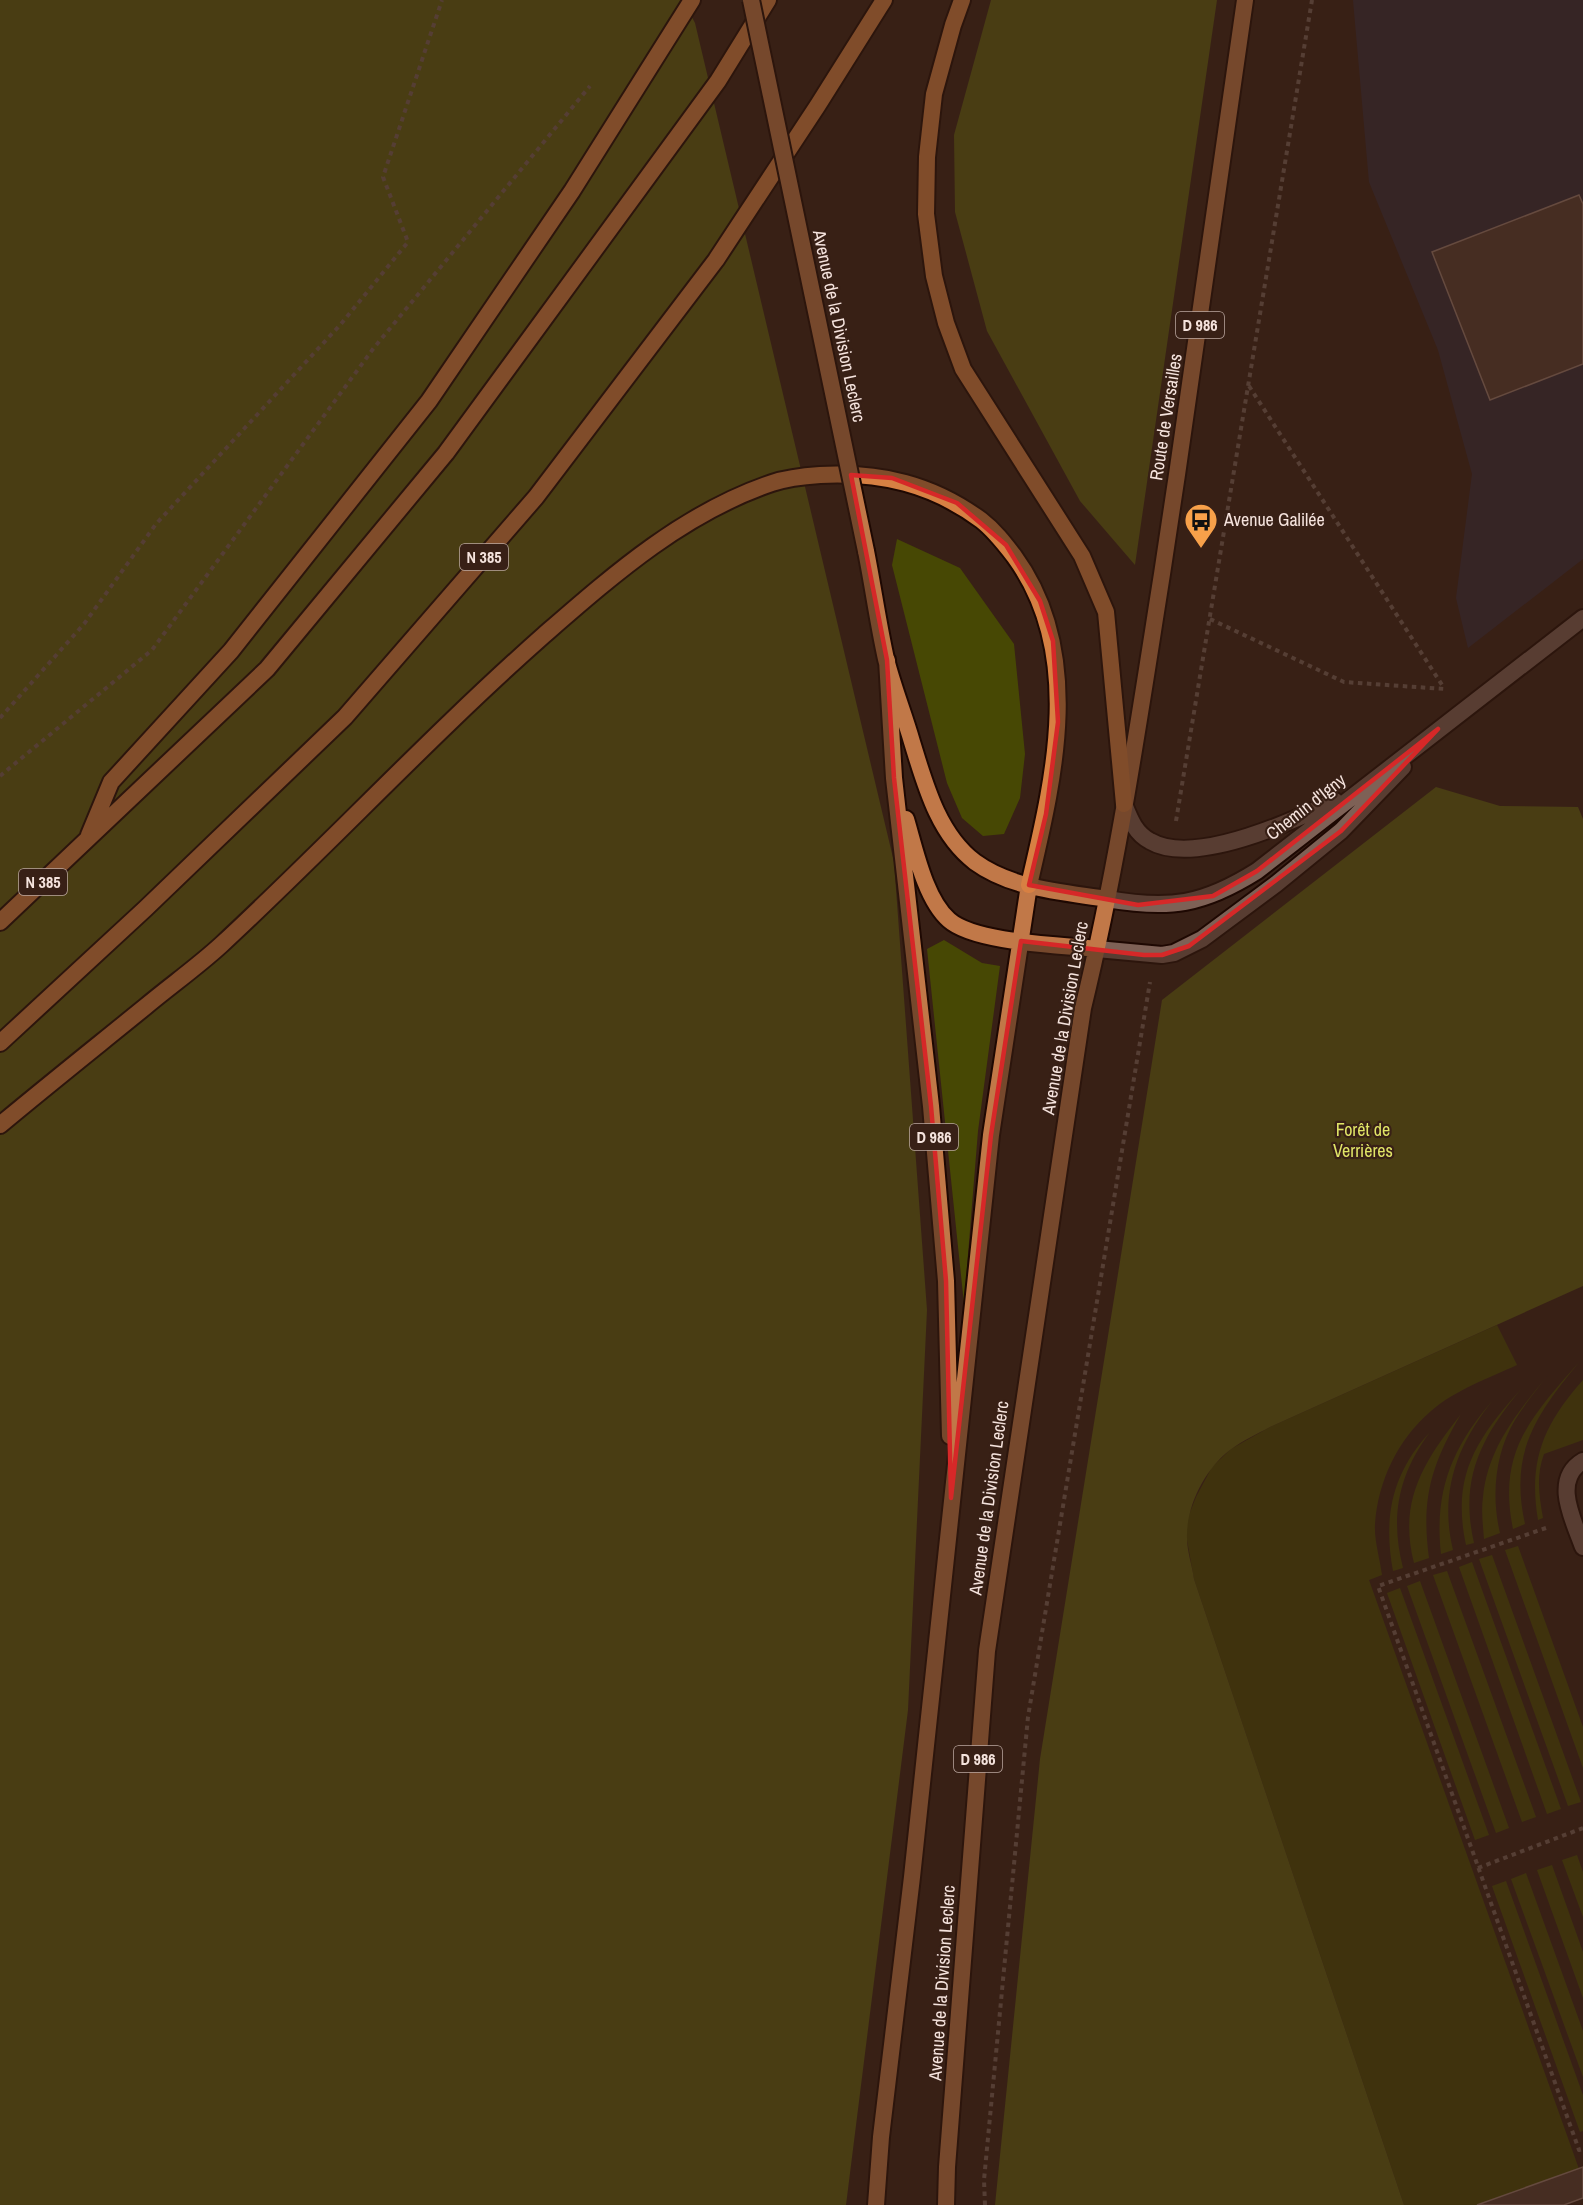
<svg xmlns="http://www.w3.org/2000/svg" width="1583" height="2205" font-family="'Archivo Narrow',sans-serif">
<style>
.commercial{fill:#342a39}
.green{fill:#474804}
.forest{fill:#5d5f11}
.building{fill:#573c31;stroke:#9b7c70;stroke-width:1.5}
.lines{fill:none;stroke-linecap:round;stroke-linejoin:round}
.service-casing{stroke:#1e0802;stroke-width:20}
.minor-casing{stroke:#1e0802;stroke-width:20}
.primary-casing{stroke:#1e0802;stroke-width:20}
.trunk-casing{stroke:#1e0802;stroke-width:20}
.path{stroke:#786259;stroke-width:4;stroke-dasharray:4.5 4.5;stroke-linecap:butt}
.service{stroke:#7e6156;stroke-width:16}
.minor{stroke:#7e6156;stroke-width:16}
.primary{stroke:#c17848;stroke-width:16}
.trunk{stroke:#d78043;stroke-width:16}
.primary-bridge-casing{stroke:#1e0802;stroke-width:20;stroke-linecap:butt}
.primary-bridge{stroke:#c17848;stroke-width:16}
.marked{fill:none;stroke:#d62828;stroke-width:4.5;stroke-linejoin:round}
.labels{text-anchor:middle;stroke-width:4.5;stroke-linejoin:round;paint-order:stroke}
.shield{fill:#382016;stroke:#bca8a1;stroke-width:1.5}
.shield-label{font-size:16px;font-weight:bold;fill:#f5e3dd}
.street-label{font-size:18px;fill:#f5e3dd;stroke:#382016}
.poi-label{font-size:18px;fill:#f5e3dd;stroke:#382016;text-anchor:start}
.park-label{font-size:18px;fill:#e1e567;stroke:#382016}
</style>
<rect width="100%" height="100%" fill="#382016"/>
<path class="commercial" d="M1353,0H1583V559L1468,648L1456,598L1472,474L1438,350L1369,182Z"/>
<path class="green" d="M897,539L960,568L1014,644L1025,754L1020,798L1004,834L983,836L962,818L947,783L892,565Z
M944,940L982,963L1000,966L978,1131L964,1304L927,949Z
M1497,1325L1517,1365C1489,1378 1455,1390 1431,1411C1398,1439 1378,1481 1375,1524C1374,1540 1380,1559 1382,1575L1369,1580L1579,2169L1477,2205H1404L1194,1579L1187,1540V1520L1196,1497L1212,1467L1231,1449L1270,1427Z
M1580,1361C1536,1415 1509,1452 1525,1524L1513,1529C1497,1451 1532,1416 1580,1361Z
M1548,1375C1537,1389 1525,1404 1515,1420C1495,1453 1491,1496 1500,1533L1484,1539C1483,1525 1481,1511 1483,1497C1488,1447 1518,1412 1548,1375Z
M1583,1380V1440L1544,1454C1536,1475 1539,1496 1543,1518L1538,1520C1528,1460 1544,1424 1583,1380Z
M1522,1388C1482,1436 1459,1478 1474,1543L1466,1545C1451,1475 1477,1438 1522,1388Z
M1493,1400C1457,1445 1439,1492 1453,1550L1441,1554C1434,1491 1452,1447 1493,1400Z
M1461,1414C1431,1465 1421,1499 1429,1558L1414,1563C1398,1501 1424,1461 1461,1414Z
M1430,1432C1398,1475 1390,1517 1403,1568L1393,1571C1383,1517 1392,1473 1430,1432Z
M1518,1546L1583,1727V1768L1505,1550Z
M1492,1555L1581,1802L1568,1806L1479,1559Z
M1472,1562L1561,1809L1547,1814L1459,1567Z
M1447,1571L1536,1817L1522,1822L1433,1575Z
M1420,1581L1509,1828L1496,1833L1407,1586Z
M1400,1588L1489,1835L1475,1840L1387,1593Z
M1577,1855L1583,1872V1917L1562,1860Z
M1552,1865L1583,1952V1998L1537,1870Z
M1526,1873L1583,2031V2077L1511,1879Z
M1506,1881L1583,2095V2131L1580,2132L1492,1886Z"/>
<path class="forest" d="M0,0H683L695,23L894,862L927,1310L908,1710L846,2205H0Z
M991,0H1217L1135,565L1080,501L987,331L955,212L954,135Z
M1436,787L1500,806L1578,807L1583,819V1286L1270,1427C1257,1434 1242,1441 1230,1450C1205,1469 1186,1506 1187,1538C1187,1551 1192,1565 1194,1579L1404,2205H995L1040,1759L1162,1000Z"/>
<path class="building" d="M1579,195L1583,204V364L1490,400L1432,252Z
M1583,2167V2198L1564,2205H1477Z"/>
<g class="lines">
<defs>
<path id="service" d="M1583,1461C1551,1480 1574,1521 1583,1547"/>
<path id="minor" d="M1124,804C1130,819 1135,833 1150,841C1194,867 1293,821 1335,801
M1107,899C1170,910 1203,905 1257,871L1583,618
M1097,949L1162,955L1174,953L1202,939L1276,884L1341,831L1403,767"/>
<path id="primary" d="M866,551C873,586 878,623 886,659C893,687 904,714 912,742C925,784 938,834 975,862C1012,889 1063,892 1107,899
M887,660L894,778L931,1106L946,1281L950,1436
M906,819C915,849 925,899 949,920C975,943 1062,945 1097,949
M876,2205L881,2137L912,1877L991,1135L1029,885
M946,2205L947,2167L987,1651L1083,1008C1118,865 1139,719 1162,574C1191,383 1219,192 1245,0"/>
<path id="trunk" d="M962,0L953,25L934,94L927,157L926,214L934,276L946,323L963,369L1082,556L1106,612L1124,804
M89,835L111,782L231,651L429,401L572,191L692,0
M0,922L267,669L446,453L718,81L768,0
M0,1043L145,909L345,717L536,497L716,260L818,105L884,0
M0,1125C48,1085 97,1046 145,1007C170,986 197,967 221,945C330,844 432,734 544,635C613,575 683,513 772,483C787,478 805,476 820,475C881,472 932,484 981,520C994,530 1004,543 1014,556C1085,653 1054,778 1029,885"/>
</defs>
<use href="#service" class="service-casing"/>
<use href="#minor" class="minor-casing"/>
<use href="#primary" class="primary-casing"/>
<use href="#trunk" class="trunk-casing"/>
<path class="path" d="M1249,386L1444,688
M1210,619L1344,682L1445,689
M0,718L84,624L156,524L341,324L408,242L383,177L442,0
M0,776L152,650L373,349L590,86
M1176,821L1312,0
M1546,1528L1378,1586L1579,2150L1583,2149
M1478,1868L1583,1828
M985,2205L984,2180L1028,1717L1150,982"/>
<use href="#service" class="service"/>
<use href="#minor" class="minor"/>
<use href="#primary" class="primary"/>
<use href="#trunk" class="trunk"/>
<defs>
<path id="primary-bridge" d="M751,0L866,551"/>
</defs>
<use href="#primary-bridge" class="primary-bridge-casing"/>
<use href="#primary-bridge" class="primary-bridge"/>
</g>
<path d="M0 0H1583V2205H0ZM851,475L892,478L957,503L1006,545L1040,601L1053,641L1058,722L1046,814L1029,885L1138,905L1213,896L1257,871L1438,729L1341,831L1189,946L1162,955H1144L1021,941L991,1135L951,1498L946,1281L931,1106L894,778L887,660Z" fill="#382016" fill-opacity=".55" fill-rule="evenodd"/>
<path class="marked" d="M851,475L892,478L957,503L1006,545L1040,601L1053,641L1058,722L1046,814L1029,885L1138,905L1213,896L1257,871L1438,729L1341,831L1189,946L1162,955H1144L1021,941L991,1135L951,1498L946,1281L931,1106L894,778L887,660Z"/>
<defs>
<symbol id="bus-pin" viewBox="-11 -11 22 30"><path d="M0 17L-7.5 6A9.5 9.5 0 1 1 7.5 6Z" fill="#f8a14a" stroke="#382016"/><path d="M-5-6H5V4H4V6H2V4H-2V6H-4V4H-5ZM-3.5-4V0h7V-4ZM-3.5 1.2v1.5H-2V1.2ZM2 1.2v1.5H3.5V1.2Z" fill="#111"/></symbol>
</defs>
<g fill-rule="evenodd">
<use href="#bus-pin" x="1182" y="501" width="38" height="52"/>
</g>
<g class="labels">
<g class="shield">
<rect x="1176" y="312" width="48" height="26" rx="4.5"/>
<rect x="460" y="544" width="48" height="26" rx="4.5"/>
<rect x="19" y="869" width="48" height="26" rx="4.5"/>
<rect x="910" y="1124" width="48" height="26" rx="4.5"/>
<rect x="954" y="1746" width="48" height="26" rx="4.5"/>
</g>
<g class="shield-label">
<text x="1200" y="331">D 986</text>
<text x="484" y="563">N 385</text>
<text x="43" y="888">N 385</text>
<text x="934" y="1143">D 986</text>
<text x="978" y="1765">D 986</text>
</g>
<g class="street-label">
<text transform="translate(839 326) rotate(78)" y="6">Avenue de la Division Leclerc</text>
<text transform="translate(1166 417) rotate(-81)" y="6">Route de Versailles</text>
<text transform="translate(1306 807) rotate(-38)" y="6">Chemin d'Igny</text>
<text transform="translate(1065 1018) rotate(-80)" y="6">Avenue de la Division Leclerc</text>
<text transform="translate(989 1498) rotate(-82)" y="6">Avenue de la Division Leclerc</text>
<text transform="translate(942 1983) rotate(-86)" y="6">Avenue de la Division Leclerc</text>
</g>
<g class="poi-label">
<text x="1224" y="526">Avenue Galilée</text>
</g>
<g class="park-label">
<text x="1363" y="1136">Forêt de<tspan x="1363" dy="21">Verrières</tspan></text>
</g>
</g>
</svg>
